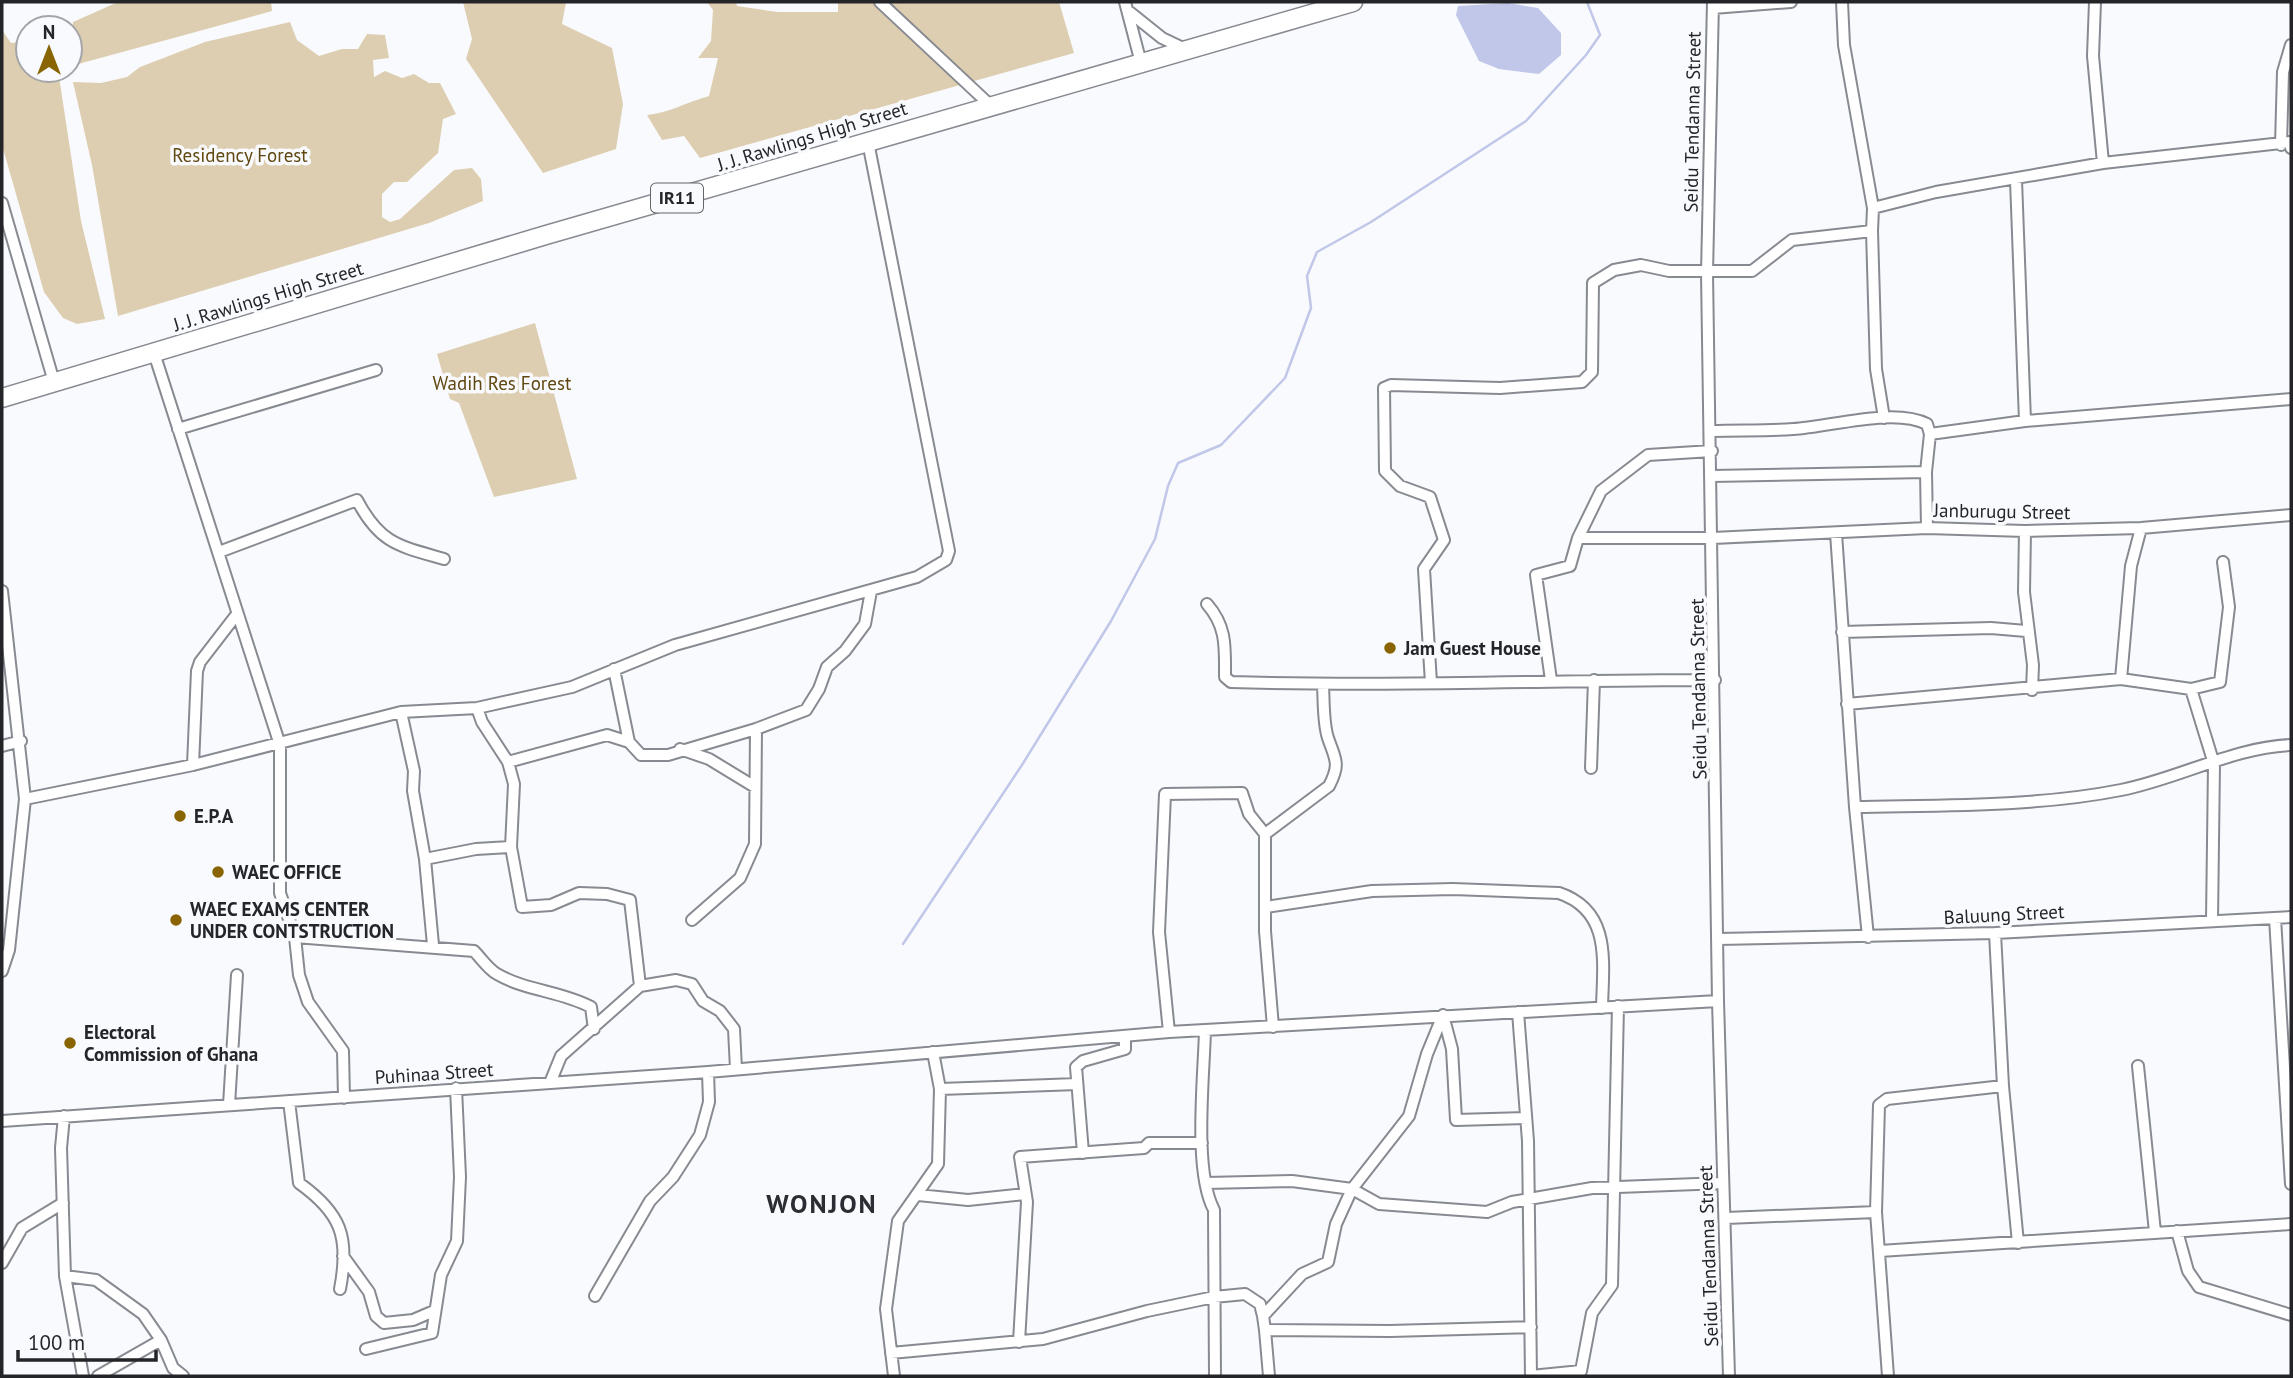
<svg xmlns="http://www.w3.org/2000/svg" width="2293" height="1378" font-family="'PT Sans',sans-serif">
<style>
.green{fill:#deceb1}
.water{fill:#c0c7e8}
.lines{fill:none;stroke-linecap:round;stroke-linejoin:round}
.stream{stroke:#c0c7e8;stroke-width:2.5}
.minor-casing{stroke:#888a92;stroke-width:14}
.primary-casing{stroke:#888a92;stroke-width:21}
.minor{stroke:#fff;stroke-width:10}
.primary{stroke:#fff;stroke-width:18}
.poi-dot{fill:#896402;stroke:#f9fafd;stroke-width:2.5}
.labels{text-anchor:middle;stroke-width:7;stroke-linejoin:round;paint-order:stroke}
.shield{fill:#f9fafd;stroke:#646568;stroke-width:2}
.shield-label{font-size:18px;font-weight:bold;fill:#242528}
.street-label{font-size:19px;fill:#242528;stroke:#f9fafd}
.park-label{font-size:19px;fill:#614812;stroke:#f9fafd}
.poi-label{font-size:19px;font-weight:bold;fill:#242528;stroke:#f9fafd;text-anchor:start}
.district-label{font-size:26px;font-weight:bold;letter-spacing:2px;fill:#2c2d34;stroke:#f9fafd}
</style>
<rect width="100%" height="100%" fill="#f9fafd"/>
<path class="green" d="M118,2H271L272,11L71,66L73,22Z
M463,2H566L562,24L612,48L623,104L616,149L543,173L466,59L472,39Z
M707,2H736L737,6L777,12H838V2H1059L1074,53L700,158L684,136L662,140L647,115C669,113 687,102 709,96L718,58H698L711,41L713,10Z
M290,22L297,40L319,56L342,49H358L367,34L385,35L389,58L373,60L374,77L385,71L402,78L414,74L429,83H440L456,114L443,119L438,153L407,182H394L382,194V217L390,222L400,219L454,170L472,168L481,179L483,201L429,223L118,316L92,165L73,82L101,83L127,77L140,67L205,42Z
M2,30L11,43L28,41V70H58L81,221L105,319L77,324L63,318L44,292L2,145Z
M535,323L577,479L494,497L459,403L450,399L437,354Z"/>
<path class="water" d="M1508,3L1538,8L1561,33V55L1539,74L1499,69L1479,61L1456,15L1458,6Z"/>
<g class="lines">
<path class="stream" d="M903,944L1022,765L1111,621L1155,539L1168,486L1178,463L1221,445L1285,378L1311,308L1307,276L1317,252L1371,222L1526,121L1586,55L1600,35L1587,2"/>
<defs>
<path id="minor" d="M880,2L990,105
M1125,2L1141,63
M1713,2L1707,273L1718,1001L1729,1376
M2095,2L2093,56L2103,163
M1713,8L1791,2
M1127,10L1162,38L1185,49
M2281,145L2283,72L2291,45
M2,203L54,382
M1873,208L1936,192L2103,163L2290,142L2291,148
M1872,231L1876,369L1884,418
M154,353L280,745V893L295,937L299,975L308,1002L343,1051L344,1098
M2025,421L2291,399
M178,429L376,370
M1712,431C1739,430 1766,431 1793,429C1830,427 1894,407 1927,424L1930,434
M1926,472L1930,434L2025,421L2016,180
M1712,476L1926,472L1927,528
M2025,531L2024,592L2033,665L2032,690
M1836,533L1855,807L1868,937
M1578,538H1713L1927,528L2025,531L2141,528L2291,515
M219,552L357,500C380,544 399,546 444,559
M2,591L25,799L9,950L2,971
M1207,604C1227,627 1225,647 1225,677L1231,682C1392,687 1554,680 1715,680
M1842,632L1991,628L2026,631
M614,669L629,742
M2121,679L2131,566L2141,528
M1551,680L1536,575L1570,566L1578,538L1601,491L1648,455L1712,451
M1431,683L1424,569L1444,540L1430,497L1400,486L1385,471L1384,388L1391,385L1500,388L1582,382L1592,372L1593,283L1614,270L1641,265L1669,271H1752L1792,240L1872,231L1873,208L1844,45L1842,2
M2191,689L2220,682L2229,607L2223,562
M1847,704L2121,679L2191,689L2214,764L2212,920
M477,708L482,722L508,762L514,784L511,847L522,907L551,905L579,893L607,894L630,900L640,986
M401,712L414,771L413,791L425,859L433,945
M2,746L21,741
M680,749L709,759L755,787
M508,762L607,735L629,742L641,755H668L756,729L806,710L819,689L827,667L845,651L865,624L871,591
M193,765L197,671L200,662L237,614
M1591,768L1594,680
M25,799L193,765L401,712L477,708L572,687L675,645L917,577L946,560L949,551L868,142
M1855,807C1942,805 2035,807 2121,790C2178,779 2234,747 2291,745
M425,859L476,849L511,847
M1266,907L1372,891L1453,889L1559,893C1612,911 1603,962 1602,1008
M2275,918L2291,1184
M692,920L740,878L755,844L756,729
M1995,933L2003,1086L2018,1243
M295,937L474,951C481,958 488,969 497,974C526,991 561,991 591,1007L594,1029
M1718,939L1995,933L2291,917
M1518,1012L1528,1141L1531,1376
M1443,1015L1452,1049L1456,1120L1526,1118
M1273,1027L1265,931V834L1329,786C1341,763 1335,759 1328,738C1323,723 1324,702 1323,686
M1205,1030C1204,1076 1193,1171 1214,1210L1215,1376
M1169,1032L1159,932L1165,794L1242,793L1249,814L1265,834
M933,1052L940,1089L1077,1084
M2138,1066L2155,1232
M550,1083L561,1056L640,986L676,980L692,984L703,1001L720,1011L734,1029L736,1069
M289,1101L299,1183C341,1213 350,1237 340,1289
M229,1105L237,975
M64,1116L61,1148L65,1276L83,1376
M2,1121L708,1072L1169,1032L1718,1001
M1083,1153L1076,1067L1083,1061L1125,1049V1038
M1206,1183L1292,1181L1352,1189L1379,1204L1487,1212L1512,1202L1592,1188L1723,1183
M918,1195L968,1200L1025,1194
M1726,1218L1876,1212
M2177,1231L2188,1271L2199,1287L2291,1315
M1880,1251L2291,1224
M343,1256L369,1292L376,1316L384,1323L413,1320L434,1311
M2,1263L22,1228L63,1203
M65,1276L96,1280L143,1314L161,1340L173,1368L183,1376
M595,1296L650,1201L673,1177L700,1135L709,1102L708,1072
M1263,1316L1265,1330L1390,1331L1531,1327
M1265,1330L1269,1376
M1019,1342L1027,1202L1020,1157L1144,1148L1149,1143H1202
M366,1349L432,1333L441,1275L457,1241L460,1177L456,1088
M891,1353L1043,1339L1147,1311L1214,1297L1245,1294L1260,1304L1263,1316L1302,1274L1328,1262L1336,1224L1352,1189L1409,1116L1427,1054L1443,1015
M98,1376L161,1340
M894,1376L886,1309L898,1221L938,1164L940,1089
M1531,1376L1581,1371L1592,1313L1612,1285L1618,1006
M1888,1376L1876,1212L1879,1105L1887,1099L2003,1086"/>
<path id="primary" d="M2,398L546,235L1353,2"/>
</defs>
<use href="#minor" class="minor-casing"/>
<use href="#primary" class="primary-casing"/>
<use href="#minor" class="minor"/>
<use href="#primary" class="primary"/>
</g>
<g class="poi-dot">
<circle cx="1390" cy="648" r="7"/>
<circle cx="180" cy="816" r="7"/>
<circle cx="218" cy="872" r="7"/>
<circle cx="176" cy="920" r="7"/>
<circle cx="70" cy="1043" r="7"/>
</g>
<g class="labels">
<rect class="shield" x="651" y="183.5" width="52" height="29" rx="5"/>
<g class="shield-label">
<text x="677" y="204">IR11</text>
</g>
<g class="street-label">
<text transform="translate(1692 122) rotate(-89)" y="7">Seidu Tendanna Street</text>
<text transform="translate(812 136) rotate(-17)" y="7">J. J. Rawlings High Street</text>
<text transform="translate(268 296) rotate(-17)" y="7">J. J. Rawlings High Street</text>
<text transform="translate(2002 511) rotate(1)" y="7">Janburugu Street</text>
<text transform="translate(1698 689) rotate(-91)" y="7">Seidu Tendanna Street</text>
<text transform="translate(2004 914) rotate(-3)" y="7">Baluung Street</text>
<text transform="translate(434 1073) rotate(-4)" y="7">Puhinaa Street</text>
<text transform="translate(1708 1256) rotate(-92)" y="7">Seidu Tendanna Street</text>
</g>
<g class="park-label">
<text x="240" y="162">Residency Forest</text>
<text x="502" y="390">Wadih Res Forest</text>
</g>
<g class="poi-label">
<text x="1404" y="655">Jam Guest House</text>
<text x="194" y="823">E.P.A</text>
<text x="232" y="879">WAEC OFFICE</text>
<text x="190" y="916">WAEC EXAMS CENTER<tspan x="190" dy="22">UNDER CONTSTRUCTION</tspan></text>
<text x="84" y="1039">Electoral<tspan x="84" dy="22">Commission of Ghana</tspan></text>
</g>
<g class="district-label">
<text x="822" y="1213">WONJON</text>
</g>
</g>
<rect width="2293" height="1378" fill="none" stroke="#242528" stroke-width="7"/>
<g transform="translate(49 49)"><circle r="33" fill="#f9fafd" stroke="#a4a5a8" stroke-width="2"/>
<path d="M0-5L12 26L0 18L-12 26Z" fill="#896402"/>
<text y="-10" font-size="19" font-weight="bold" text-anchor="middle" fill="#242528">N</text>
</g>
<path d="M18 1350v10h138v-10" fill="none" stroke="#242528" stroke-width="3.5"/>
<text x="28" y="1350" font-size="21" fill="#242528" stroke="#f9fafd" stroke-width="5" paint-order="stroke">100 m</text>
</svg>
